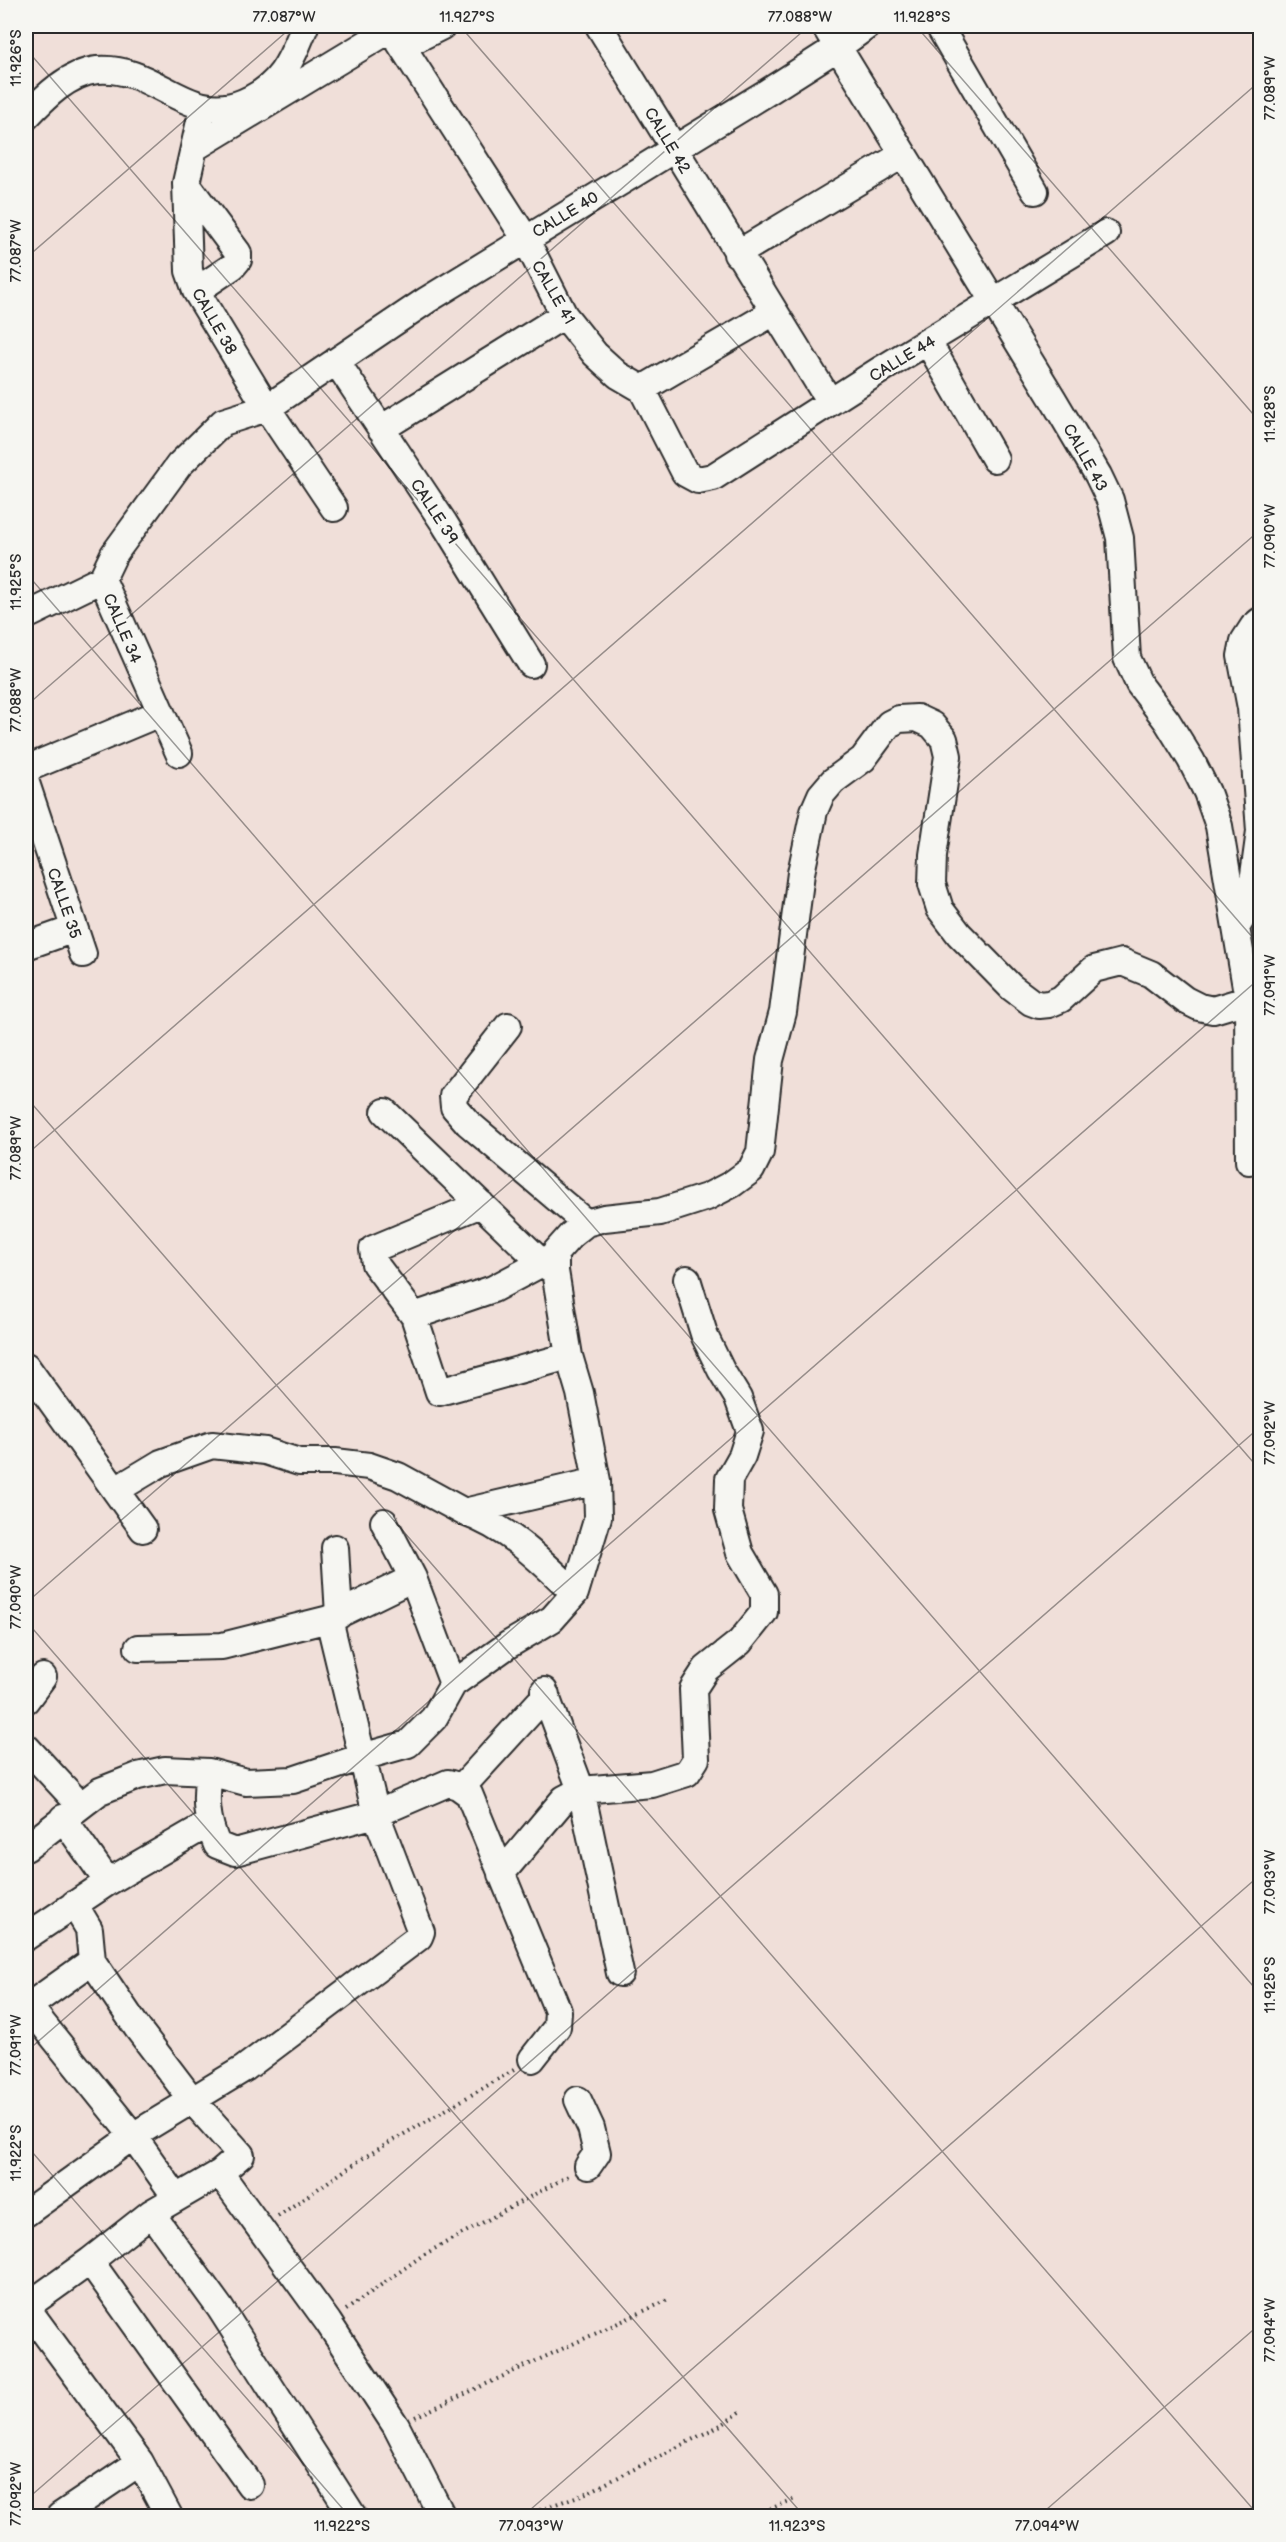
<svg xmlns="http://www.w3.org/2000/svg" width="1286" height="2542" font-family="'Balsamiq Sans',sans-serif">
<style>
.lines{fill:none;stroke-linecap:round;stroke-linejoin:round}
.minor-casing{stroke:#2b2b2b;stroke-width:30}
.path{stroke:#2b2b2b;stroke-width:4;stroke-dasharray:1.5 4.5;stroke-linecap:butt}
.minor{stroke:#f6f6f2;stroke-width:26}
.ticks{fill:none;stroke:#2b2b2b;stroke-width:1.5;stroke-opacity:0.45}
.labels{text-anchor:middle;stroke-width:6;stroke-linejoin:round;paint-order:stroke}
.street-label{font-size:16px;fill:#2b2b2b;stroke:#f6f6f2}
.neatline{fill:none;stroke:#2b2b2b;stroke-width:2}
.ticks-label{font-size:15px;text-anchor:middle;fill:#2b2b2b}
</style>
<rect width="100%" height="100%" fill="#f0dfd9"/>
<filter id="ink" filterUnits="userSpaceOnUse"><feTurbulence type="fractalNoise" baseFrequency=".0167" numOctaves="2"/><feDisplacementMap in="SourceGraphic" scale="12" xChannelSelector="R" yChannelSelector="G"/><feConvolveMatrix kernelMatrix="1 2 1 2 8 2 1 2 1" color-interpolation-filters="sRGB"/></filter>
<g filter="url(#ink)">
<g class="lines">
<defs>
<path id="minor" d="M389,26L525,238L564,315L595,354L618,375L642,389L685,473L698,480L713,477L882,369L1106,233
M599,26L830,402
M825,26L1053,399L1098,475L1110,500L1120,538L1127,658L1139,684L1167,721L1191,760L1207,792L1219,826L1248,999L1249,1161
M939,26L1035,191
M402,46L442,26
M203,108L186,183L189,271L196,291L267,408L334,508
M26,117C44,98 68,73 97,70C156,65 187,126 244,102C282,86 291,60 305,26
M194,148L391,29
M186,183L238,253V260L233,266L196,291
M737,254L902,155
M928,342L995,459
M336,361L444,523L531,664
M642,389L774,312
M381,429L564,315
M102,579L114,554L179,465L223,422L267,408L427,300L766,93L838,47L867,26
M102,579L179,753
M26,616L102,579
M26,769L160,713
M26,783L83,954
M1236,928L1250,904L1260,831L1251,708L1241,656L1244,641L1253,627L1260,621
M26,946L74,929
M508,1026L453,1096L454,1107L468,1123L586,1223
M385,1112L542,1263L554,1271
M481,1204L373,1249L375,1264L414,1316L493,1289L542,1263
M414,1316L439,1392L569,1356
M26,1366L143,1529
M116,1490L161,1463L212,1445L265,1451L299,1462H335L369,1466L398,1476L464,1512L597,1481
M464,1512C509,1528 541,1561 575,1593
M384,1522L413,1578
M335,1548L339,1615
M138,1648L222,1646L329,1619L413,1578L453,1684
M544,1691L581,1790L620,1973
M26,1700L43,1677
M26,1747L80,1805
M209,1772C205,1799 206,1819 217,1845L235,1852L376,1814L448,1783L458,1786L469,1794L558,2011L557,2027L532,2059
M461,1788L546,1695
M63,1818L108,1882
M26,1848L100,1791L138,1776L165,1770L209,1772L246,1782L293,1780L362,1757L408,1744L434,1718L453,1684L508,1645L552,1619L575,1593L598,1517L597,1481L580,1393L569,1356L555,1271V1253L571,1235L586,1223L604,1218L660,1212L707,1197L732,1184L751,1170L760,1152L770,1060L783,1012L801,873L814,811L821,795L833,781L863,759L889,724L899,719L917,718L932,725L944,739L948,756L933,855L932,884L940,909L959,934L1011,987L1031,1002L1039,1005L1049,1004L1061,999L1094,969L1122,962L1151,974L1185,1000L1199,1007L1213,1010L1260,996
M501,1874L564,1799L581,1790L652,1784L687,1773L696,1759L693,1689L706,1669L740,1642L764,1612V1594L740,1553L728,1510L729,1479L742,1456L750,1431L738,1398L721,1370L705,1337L687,1279
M26,1937L108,1882L208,1824
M26,2003L133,2136L176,2197
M26,2008L92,1961
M578,2100L591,2128L597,2153L588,2166
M220,2173L328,2322L396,2426L442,2516
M26,2213L133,2136L245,2068L419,1937L421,1932L376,1814L329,1619
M151,2213L220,2308L353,2516
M90,2261L250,2485
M26,2307L90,2261L151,2213L220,2173L241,2155L192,2100L138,2029L92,1961L89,1929L74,1904
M26,2307L140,2462L169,2516
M60,2516L140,2462"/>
</defs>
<use href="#minor" class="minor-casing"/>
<path class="path" d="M278,2216L363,2158L514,2070
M346,2310L423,2255L570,2175
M415,2417L670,2299
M523,2516L589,2492L723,2424L743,2410
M753,2516L797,2498"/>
<use href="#minor" class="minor"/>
</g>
</g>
<path class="ticks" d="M460,26L1260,946M916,26L1260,422M26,49L1260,1470M26,258L293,26M26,573L1260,1994M26,706L809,26M26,1097L1259,2516M26,1155L1260,81M26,1603L1260,530M26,1621L804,2516M26,2052L1260,978M26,2145L349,2516M26,2500L1260,1427M523,2516L1260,1875M1039,2516L1260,2324"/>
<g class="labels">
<g class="street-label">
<text transform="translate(668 140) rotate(59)" y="6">CALLE 42</text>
<text transform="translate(565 214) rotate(-31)" y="6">CALLE 40</text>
<text transform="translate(554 292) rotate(60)" y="6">CALLE 41</text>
<text transform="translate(215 321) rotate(60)" y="6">CALLE 38</text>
<text transform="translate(902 358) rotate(-31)" y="6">CALLE 44</text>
<text transform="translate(1086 457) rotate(61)" y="6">CALLE 43</text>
<text transform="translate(435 511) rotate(57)" y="6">CALLE 39</text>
<text transform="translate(123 628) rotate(67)" y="6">CALLE 34</text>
<text transform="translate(65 903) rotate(71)" y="6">CALLE 35</text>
</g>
</g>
<rect width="1286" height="2542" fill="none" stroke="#f6f6f2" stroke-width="66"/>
<rect x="33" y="33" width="1220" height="2476" class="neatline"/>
<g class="ticks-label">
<text x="284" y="22">77.087°W</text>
<text x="467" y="22">11.927°S</text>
<text x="800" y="22">77.088°W</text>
<text x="922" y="22">11.928°S</text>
<text transform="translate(16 58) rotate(-90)" y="5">11.926°S</text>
<text transform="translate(1270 88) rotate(-90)" y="5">77.089°W</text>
<text transform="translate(16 251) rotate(-90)" y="5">77.087°W</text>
<text transform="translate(1270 414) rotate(-90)" y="5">11.928°S</text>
<text transform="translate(1270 536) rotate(-90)" y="5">77.090°W</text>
<text transform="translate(16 582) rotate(-90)" y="5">11.925°S</text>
<text transform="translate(16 700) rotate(-90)" y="5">77.088°W</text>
<text transform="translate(1270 985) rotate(-90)" y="5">77.091°W</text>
<text transform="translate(16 1148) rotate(-90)" y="5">77.089°W</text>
<text transform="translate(1270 1433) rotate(-90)" y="5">77.092°W</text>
<text transform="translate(16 1597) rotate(-90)" y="5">77.090°W</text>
<text transform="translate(1270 1882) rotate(-90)" y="5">77.093°W</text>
<text transform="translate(1270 1985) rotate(-90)" y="5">11.925°S</text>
<text transform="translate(16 2045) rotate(-90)" y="5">77.091°W</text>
<text transform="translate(16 2153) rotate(-90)" y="5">11.922°S</text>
<text transform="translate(1270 2330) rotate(-90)" y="5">77.094°W</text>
<text transform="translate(16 2494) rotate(-90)" y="5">77.092°W</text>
<text x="342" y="2531">11.922°S</text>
<text x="531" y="2531">77.093°W</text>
<text x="797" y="2531">11.923°S</text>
<text x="1047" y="2531">77.094°W</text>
</g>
</svg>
